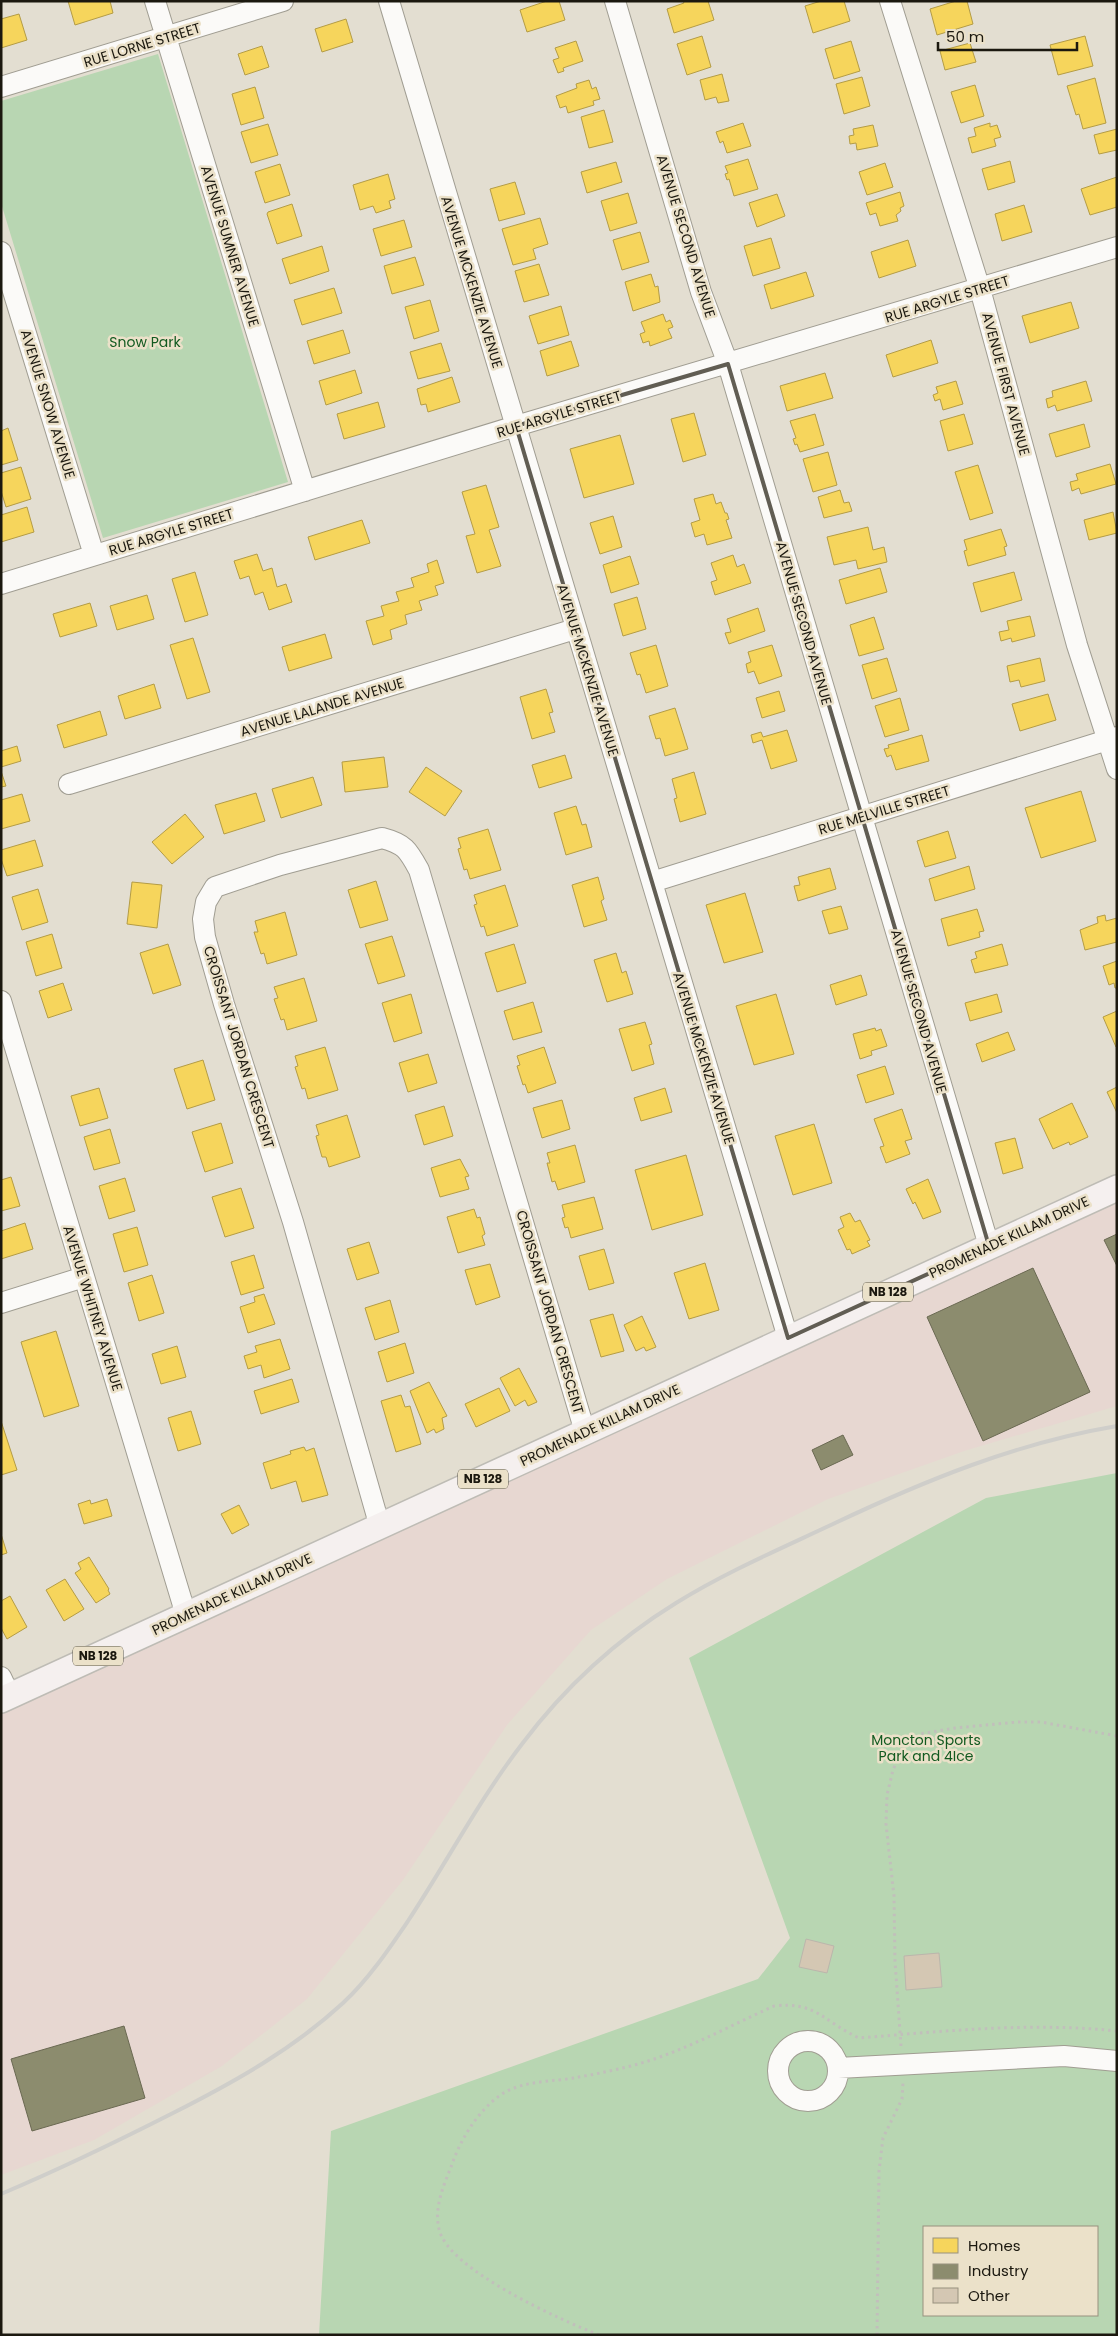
<svg xmlns="http://www.w3.org/2000/svg" width="1118" height="2336" font-family="Poppins,sans-serif">
<style>
.industrial{fill:#e7d7d1}
.green{fill:#b8d6b2;fill-rule:evenodd}
.homes{fill:#f6d55c;stroke:#b49c45}
.industry{fill:#8c8c6e;stroke:#6a6952}
.building{fill:#d4c7b3;stroke:#bbb6ac}
.lines{fill:none;stroke-linecap:round;stroke-linejoin:round}
.minor-casing{stroke:#a09d92;stroke-width:22}
.major-casing{stroke:#bebcb5;stroke-width:28}
.path{stroke:#c1bfbb;stroke-width:3;stroke-dasharray:2.5 4;stroke-linecap:butt}
.minor{stroke:#fbfaf8;stroke-width:20}
.major{stroke:#f5f0ef;stroke-width:25}
.rail{stroke:#cfceca;stroke-width:4}
.marked{fill:none;stroke:#615d53;stroke-width:4;stroke-linejoin:round}
.labels{text-anchor:middle;stroke-width:5;stroke-linejoin:round;paint-order:stroke}
.shield{fill:#ebe1c9;stroke:#595447;stroke-width:1}
.shield-label{font-size:12px;font-weight:bold;fill:#1b180f}
.street-label{font-size:14px;fill:#1b180f;stroke:#ebe1c9}
.park-label{font-size:14px;fill:#125a20;stroke:#ebe1c9}
</style>
<rect width="100%" height="100%" fill="#e3ded1"/>
<path class="industrial" d="M1117,1183V1406L964,1451L828,1499L667,1579L591,1630L507,1725L403,1880L307,1999L222,2066L94,2140L1,2175V1697Z"/>
<path class="green" d="M158,54L288,482L103,538L1,203V101Z
M1117,1473V2335H319L331,2131L758,1979L790,1938L689,1658L986,1498ZM924,2227H1097V2315H924Z"/>
<path class="homes" d="M68,1H110L113,13L75,25Z
M547,1H559L565,20L527,32L520,10Z
M683,1H708L714,20L674,33L667,9L684,3Z
M821,1H844L850,21L813,33L805,6Z
M956,1H967L973,24L937,35L930,9Z
M19,14L27,40L1,48V19Z
M346,19L353,42L322,52L315,29Z
M702,36L711,67L687,75L677,44Z
M1085,36L1093,66L1058,75L1050,45Z
M576,41L583,61L563,68L564,71L558,73L553,60L559,58L555,48Z
M851,41L860,71L834,79L825,49Z
M970,43L976,62L945,70L940,51Z
M262,46L269,67L245,75L238,54Z
M722,74L729,101L718,103L716,97L705,100L700,80Z
M862,77L870,106L844,114L836,84Z
M1095,78L1106,123L1083,129L1079,114L1076,115L1067,86Z
M589,80L592,89L596,87L600,99L593,101L594,105L568,113L566,106L560,108L556,96L577,88L576,84Z
M975,85L984,116L961,123L951,92Z
M255,87L264,118L241,125L232,94Z
M604,110L613,142L589,148L581,117Z
M743,123L751,146L727,153L723,141L720,143L716,132Z
M990,123V127L997,125L1001,137L994,139L996,146L972,153L968,138L976,136L974,128Z
M268,124L278,155L251,163L241,132Z
M873,125L878,146L857,150L856,143L850,144L849,136L854,135L853,129Z
M1117,129V150L1099,154L1094,135Z
M748,159L758,189L734,196L729,179L727,180L725,174L728,173L725,166Z
M1010,161L1015,182L988,190L982,169Z
M616,162L622,182L587,193L581,172Z
M885,163L893,187L867,195L859,172Z
M280,164L290,195L265,203L255,172Z
M388,174L395,199L389,201L391,208L376,213L373,206L360,210L353,185Z
M1117,177V207L1090,215L1081,189Z
M515,182L525,214L499,221L490,189Z
M900,192L904,206L900,208L901,211L896,215L898,221L880,226L876,213L870,215L866,203Z
M628,193L637,223L610,231L601,201Z
M777,194L785,216L757,227L749,203Z
M292,204L302,236L277,244L267,214L268,212Z
M1024,205L1032,232L1002,241L995,214Z
M540,218L548,244L533,249L536,259L513,265L502,229Z
M404,220L412,247L381,256L373,229Z
M640,232L649,262L622,270L613,240Z
M771,238L780,268L753,276L744,246Z
M908,240L916,266L879,278L871,252Z
M322,246L329,271L290,284L282,259Z
M415,257L424,285L392,294L384,266Z
M539,264L549,295L524,302L515,271Z
M806,272L814,296L771,309L764,285Z
M651,274L655,287L658,286L660,302L633,311L625,282Z
M334,288L342,313L302,325L294,300Z
M430,300L439,331L414,339L405,307Z
M1071,302L1079,328L1030,343L1022,316Z
M561,306L569,335L538,344L529,316Z
M663,314L666,322L670,320L673,327L668,329L672,338L650,346L649,341L643,343L640,334L645,332L641,322Z
M343,330L350,353L314,364L307,341Z
M931,340L938,363L893,377L886,355Z
M571,341L579,366L547,376L540,351Z
M441,343L450,371L418,379L410,352Z
M355,370L362,393L326,405L319,381Z
M825,373L833,398L787,411L780,386Z
M452,377L460,402L428,412L426,404L421,405L417,389Z
M956,381L963,404L943,410L940,399L935,401L933,395L938,393L936,387Z
M1086,381L1092,401L1057,411L1055,405L1048,408L1046,399L1053,397L1052,391Z
M378,402L385,427L344,439L337,414Z
M694,413L706,455L683,462L671,419Z
M815,414L824,445L800,452L797,444L795,445L793,439L796,438L790,421Z
M964,414L973,444L948,451L940,421Z
M1084,424L1090,447L1056,457L1049,434Z
M8,428L18,460L1,465V431Z
M620,435L634,484L584,498L570,449Z
M828,452L837,485L813,492L803,459Z
M1110,464L1116,484L1081,494L1079,488L1072,491L1070,482L1078,480L1076,474Z
M978,465L993,513L970,520L955,472Z
M21,467L31,499L6,507L1,491V473Z
M486,485L499,527L489,530L501,566L477,573L466,536L475,534L462,492Z
M840,490L844,503L849,502L852,511L824,518L818,497Z
M713,494L716,504L721,502L725,513H727L729,519L726,520L732,538L707,545L704,534L695,537L691,523L700,520L694,499Z
M27,507L34,532L1,542V515Z
M1113,512L1117,533L1089,540L1084,520Z
M613,516L622,547L600,554L590,523Z
M362,520L370,543L315,560L308,537Z
M868,527L873,550L884,547L887,562L858,569L856,560L834,565L827,537Z
M1001,529L1007,546L1004,547L1006,555L968,566L964,551L967,550L964,540Z
M257,554L263,571L272,568L277,587L286,584L292,602L269,610L263,592L255,595L249,576L240,579L234,561Z
M733,555L737,567L744,564L751,583L715,595L711,582L717,580L711,563Z
M630,556L639,584L611,593L603,565Z
M437,560L444,583L435,586L438,595L419,601L422,610L405,615L407,624L390,630L392,639L373,645L366,621L384,616L381,606L399,601L396,592L414,587L411,578L429,572L427,564Z
M880,568L887,592L846,604L839,580Z
M195,572L208,615L185,622L172,579Z
M1014,572L1022,600L981,612L973,583Z
M147,595L154,619L117,630L110,606Z
M637,597L646,629L623,636L614,604Z
M90,603L97,626L60,637L53,614Z
M758,608L765,631L729,644L725,633L731,632L727,619Z
M1030,616L1035,636L1012,642L1011,638L1001,641L999,632L1009,630L1007,621Z
M874,617L884,649L859,656L850,625Z
M325,634L332,658L289,671L282,647Z
M193,638L210,692L187,699L170,645Z
M656,645L668,686L646,693L640,674L637,675L630,653Z
M772,645L782,676L759,684L754,671L748,673L746,664L751,662L748,652Z
M887,658L897,691L872,699L862,665Z
M1040,658L1045,681L1021,687L1019,680L1010,682L1007,666Z
M154,684L161,708L125,719L118,696Z
M546,689L553,712L549,713L555,732L532,739L520,697Z
M779,691L785,711L762,718L756,698Z
M1048,694L1056,720L1020,731L1012,704Z
M900,698L909,730L885,737L875,706Z
M675,708L688,749L665,756L660,738L656,739L649,716Z
M100,711L107,735L64,748L57,725Z
M787,730L797,761L771,769L762,740L753,743L751,735L761,732L763,737Z
M922,735L929,761L896,770L891,755L887,757L884,749L889,748L888,745Z
M17,746L21,761L1,767V751Z
M565,755L572,778L539,788L532,765Z
M384,757L388,787L345,792L342,762Z
M426,767L462,791L445,816L409,792Z
M1,771L6,786L1,787Z
M694,772L706,814L680,822L674,799L677,798L672,779Z
M313,777L322,805L281,818L272,789Z
M1081,791L1096,841L1041,858L1025,808Z
M256,793L265,821L224,834L215,805Z
M22,794L30,821L1,829V800Z
M576,806L582,825L586,824L592,847L566,855L554,813Z
M185,814L204,837L172,864L152,842Z
M488,829L501,870L470,879L467,869L464,870L458,849L461,848L458,838Z
M948,831L956,858L925,867L917,841Z
M35,840L43,866L7,876L1,859V850Z
M969,866L975,889L935,901L929,879Z
M830,868L836,889L798,901L794,886L800,885L798,877Z
M598,877L604,899L601,901L607,920L584,927L572,885Z
M376,881L388,920L360,928L348,890Z
M132,882L162,885L157,928L127,924Z
M505,885L518,926L487,936L484,926L481,927L474,905L477,904L474,895Z
M38,889L48,922L22,930L12,897Z
M745,893L763,952L724,963L706,905Z
M841,906L848,929L829,934L822,911Z
M977,909L984,931L979,932L980,937L948,946L941,919Z
M285,912L297,955L267,964L264,953L261,954L254,932H258L255,921Z
M1105,915L1106,921L1117,918V942L1085,950L1080,930L1098,923L1097,917Z
M52,934L62,968L36,976L26,942Z
M392,936L405,976L378,984L365,944Z
M168,944L181,985L153,994L140,953Z
M514,944L526,983L497,992L485,953Z
M1002,944L1008,965L975,973L971,960L977,958L975,952Z
M616,953L622,973L626,971L633,994L607,1002L594,960Z
M1117,961V988H1115L1114,983L1109,985L1103,966Z
M861,975L867,995L836,1005L830,985Z
M304,978L317,1021L287,1030L284,1019L281,1020L274,999L278,998L274,987Z
M63,983L72,1010L48,1018L39,991Z
M411,994L422,1033L394,1042L382,1003Z
M776,994L794,1054L754,1065L736,1006Z
M997,994L1002,1012L970,1021L965,1003Z
M533,1002L542,1032L513,1040L504,1011Z
M1117,1011V1046L1116,1047L1103,1017Z
M645,1022L652,1044L649,1045L654,1064L632,1071L619,1029Z
M875,1028L876,1031L881,1029L887,1046L871,1051L872,1055L860,1059L853,1034Z
M1008,1032L1015,1050L982,1062L976,1044Z
M325,1047L338,1090L308,1099L305,1088L302,1089L295,1067L298,1066L295,1056Z
M544,1047L556,1083L528,1093L525,1084L523,1085L517,1066L520,1065L517,1056Z
M428,1054L437,1083L408,1092L399,1063Z
M203,1060L215,1100L187,1109L174,1069Z
M885,1066L894,1094L866,1103L857,1075Z
M1117,1087V1113L1107,1092Z
M99,1088L108,1118L80,1126L71,1096Z
M665,1088L672,1112L641,1121L634,1098Z
M562,1100L570,1129L542,1138L533,1108Z
M1072,1103L1088,1137L1070,1145L1069,1142L1053,1149L1039,1119Z
M444,1106L453,1136L424,1145L415,1115Z
M902,1109L912,1139L905,1141L910,1154L886,1163L880,1147L884,1146L874,1119Z
M347,1115L360,1157L329,1167L326,1157H322L316,1136L319,1135L316,1125Z
M221,1123L233,1163L205,1172L192,1132Z
M814,1124L832,1183L793,1195L775,1136Z
M110,1129L120,1163L94,1170L84,1137Z
M1015,1138L1023,1168L1003,1174L995,1143Z
M575,1145L585,1182L558,1190L555,1181L552,1182L547,1163H550L547,1153Z
M686,1155L703,1215L652,1230L635,1170Z
M460,1159L469,1176L465,1177L469,1189L440,1197L431,1168Z
M11,1177L20,1206L1,1211V1180Z
M125,1178L135,1211L109,1219L99,1186Z
M928,1179L941,1212L923,1219L915,1202L913,1204L906,1189Z
M241,1188L254,1228L225,1237L212,1197Z
M594,1197L603,1229L571,1238L568,1227L565,1228L562,1218L565,1217L562,1205Z
M474,1209L477,1218L480,1217L485,1234L482,1236L485,1245L458,1253L447,1217Z
M850,1213L855,1222L860,1220L870,1240L867,1241L870,1246L852,1254L850,1249L847,1250L838,1230L844,1227L840,1217Z
M25,1223L33,1249L1,1259V1231Z
M137,1227L148,1265L124,1272L113,1234Z
M369,1242L379,1273L357,1280L347,1249Z
M604,1249L614,1283L589,1290L579,1256Z
M254,1255L264,1288L241,1295L231,1262Z
M705,1263L719,1310L689,1319L674,1273Z
M490,1264L500,1297L476,1305L465,1270Z
M152,1275L164,1313L139,1321L128,1283Z
M264,1294L275,1324L248,1333L240,1307L255,1302L254,1297Z
M390,1300L399,1332L375,1340L365,1308Z
M613,1314L624,1351L601,1357L590,1320Z
M642,1316L656,1347L646,1351L644,1347L636,1351L624,1325Z
M56,1331L79,1406L44,1417L21,1342Z
M280,1339L290,1369L264,1378L261,1365L248,1369L244,1356L257,1352L255,1346Z
M405,1343L414,1373L387,1382L378,1352Z
M177,1346L186,1377L161,1384L152,1354Z
M519,1368L537,1402L528,1406L525,1400L515,1406L500,1378Z
M292,1379L299,1402L261,1414L254,1391Z
M429,1382L447,1416L442,1418L444,1429L436,1433L434,1429L427,1433L410,1391Z
M499,1388L510,1411L476,1427L465,1404Z
M401,1395L405,1407L410,1406L421,1444L396,1452L381,1401Z
M191,1411L201,1444L178,1451L168,1418Z
M1,1421L17,1470L1,1475Z
M304,1447L306,1451L314,1448L328,1495L302,1502L296,1481L271,1489L263,1463L291,1454L290,1451Z
M107,1499L112,1516L84,1524L78,1504L90,1500L91,1504Z
M239,1505L249,1525L232,1534L221,1514Z
M1,1534L7,1553L1,1555Z
M89,1557L109,1589L108,1590L110,1594L96,1603L75,1573L81,1569L78,1563Z
M65,1579L84,1609L64,1621L46,1590Z
M10,1596L27,1627L7,1639L1,1628V1601Z"/>
<path class="industry" d="M1117,1234V1266L1104,1240Z
M1033,1268L1090,1392L983,1441L927,1317Z
M843,1435L853,1455L821,1470L812,1450Z
M124,2026L145,2098L32,2131L11,2059Z"/>
<path class="building" d="M806,1939L834,1946L827,1973L799,1967Z
M939,1953L942,1987L906,1990L904,1956Z"/>
<g class="lines">
<defs>
<path id="minor" d="M155,1L305,491
M389,1L788,1338
M615,1L701,292L728,364L989,1246
M890,1L980,289L1077,645L1117,769
M1,87L283,1
M1,252L94,555
M1,584L516,426L1117,247
M69,784L575,629
M652,882L1117,737
M1,1001L186,1615
M1,1303L84,1277
M380,1527L293,1222L224,1004L205,937L203,919L206,902L215,887L280,865L382,838C405,844 408,850 419,870L585,1432
M1,1677L10,1696
M778 2071a30 30 0 1 1 60 0a30 30 0 1 1-60 0Z
M838,2068L1064,2056L1117,2061"/>
<path id="major" d="M1,1700L1117,1188"/>
</defs>
<use href="#minor" class="minor-casing"/>
<use href="#major" class="major-casing"/>
<path class="path" d="M901,2046L895,1961L894,1896L886,1824L887,1795L893,1770L902,1749L920,1734L955,1728L1018,1722H1041L1117,1736
M599,2335C561,2320 448,2270 439,2229C434,2208 443,2187 451,2167C460,2140 478,2110 502,2094C523,2080 555,2082 579,2077C597,2074 614,2070 631,2066C681,2053 727,2027 774,2006C816,2001 824,2022 859,2038C946,2031 1030,2022 1117,2031
M877,2335L879,2171L883,2138L902,2099L903,2083"/>
<use href="#minor" class="minor"/>
<use href="#major" class="major"/>
<path class="rail" d="M1,2194C60,2169 116,2142 173,2113C234,2082 292,2050 343,2003C368,1980 389,1949 408,1921C447,1862 479,1800 522,1744C564,1688 616,1640 676,1603C726,1572 780,1549 833,1524C924,1481 1016,1443 1117,1426"/>
</g>
<path class="marked" d="M728,364L989,1246L788,1338L516,426Z"/>
<g class="labels">
<g class="shield">
<rect x="863" y="1282.5" width="50" height="19" rx="4"/>
<rect x="458" y="1469.5" width="50" height="19" rx="4"/>
<rect x="73" y="1646.5" width="50" height="19" rx="4"/>
</g>
<g class="shield-label">
<text x="888" y="1296">NB 128</text>
<text x="483" y="1483">NB 128</text>
<text x="98" y="1660">NB 128</text>
</g>
<g class="street-label">
<text transform="translate(142 45) rotate(-17)" y="5">RUE LORNE STREET</text>
<text transform="translate(686 236) rotate(73)" y="5">AVENUE SECOND AVENUE</text>
<text transform="translate(230 246) rotate(73)" y="5">AVENUE SUMNER AVENUE</text>
<text transform="translate(472 282) rotate(73)" y="5">AVENUE MCKENZIE AVENUE</text>
<text transform="translate(947 299) rotate(-17)" y="5">RUE ARGYLE STREET</text>
<text transform="translate(1006 384) rotate(75)" y="5">AVENUE FIRST AVENUE</text>
<text transform="translate(48 404) rotate(73)" y="5">AVENUE SNOW AVENUE</text>
<text transform="translate(559 414) rotate(-17)" y="5">RUE ARGYLE STREET</text>
<text transform="translate(171 532) rotate(-17)" y="5">RUE ARGYLE STREET</text>
<text transform="translate(804 623) rotate(74)" y="5">AVENUE SECOND AVENUE</text>
<text transform="translate(588 670) rotate(73)" y="5">AVENUE MCKENZIE AVENUE</text>
<text transform="translate(322 707) rotate(-17)" y="5">AVENUE LALANDE AVENUE</text>
<text transform="translate(884 810) rotate(-17)" y="5">RUE MELVILLE STREET</text>
<text transform="translate(919 1011) rotate(74)" y="5">AVENUE SECOND AVENUE</text>
<text transform="translate(239 1047) rotate(73)" y="5">CROISSANT JORDAN CRESCENT</text>
<text transform="translate(704 1058) rotate(73)" y="5">AVENUE MCKENZIE AVENUE</text>
<text transform="translate(1009 1237) rotate(-25)" y="5">PROMENADE KILLAM DRIVE</text>
<text transform="translate(93 1308) rotate(73)" y="5">AVENUE WHITNEY AVENUE</text>
<text transform="translate(550 1312) rotate(74)" y="5">CROISSANT JORDAN CRESCENT</text>
<text transform="translate(600 1425) rotate(-25)" y="5">PROMENADE KILLAM DRIVE</text>
<text transform="translate(232 1594) rotate(-25)" y="5">PROMENADE KILLAM DRIVE</text>
</g>
<g class="park-label">
<text x="145" y="347">Snow Park</text>
<text x="926" y="1745">Moncton Sports<tspan x="926" dy="16">Park and 4Ice</tspan></text>
</g>
</g>
<rect width="1118" height="2336" fill="none" stroke="#1b180f" stroke-width="5"/>
<rect x="923" y="2226" width="175" height="90" fill="#ebe1c9" stroke="#98917f"/>
<rect x="933" y="2238" width="25" height="15" fill="#f6d55c" stroke="#98917f"/>
<text x="968" y="2251" font-size="15" fill="#1b180f">Homes</text>
<rect x="933" y="2264" width="25" height="15" fill="#8c8c6e" stroke="#98917f"/>
<text x="968" y="2276" font-size="15" fill="#1b180f">Industry</text>
<rect x="933" y="2288" width="25" height="15" fill="#d4c7b3" stroke="#98917f"/>
<text x="968" y="2301" font-size="15" fill="#1b180f">Other</text>
<path d="M938 42v8h139v-8" fill="none" stroke="#1b180f" stroke-width="2.5"/>
<text x="946" y="42" font-size="15" fill="#1b180f" stroke="#ebe1c9" stroke-width="4" paint-order="stroke">50 m</text>
</svg>
